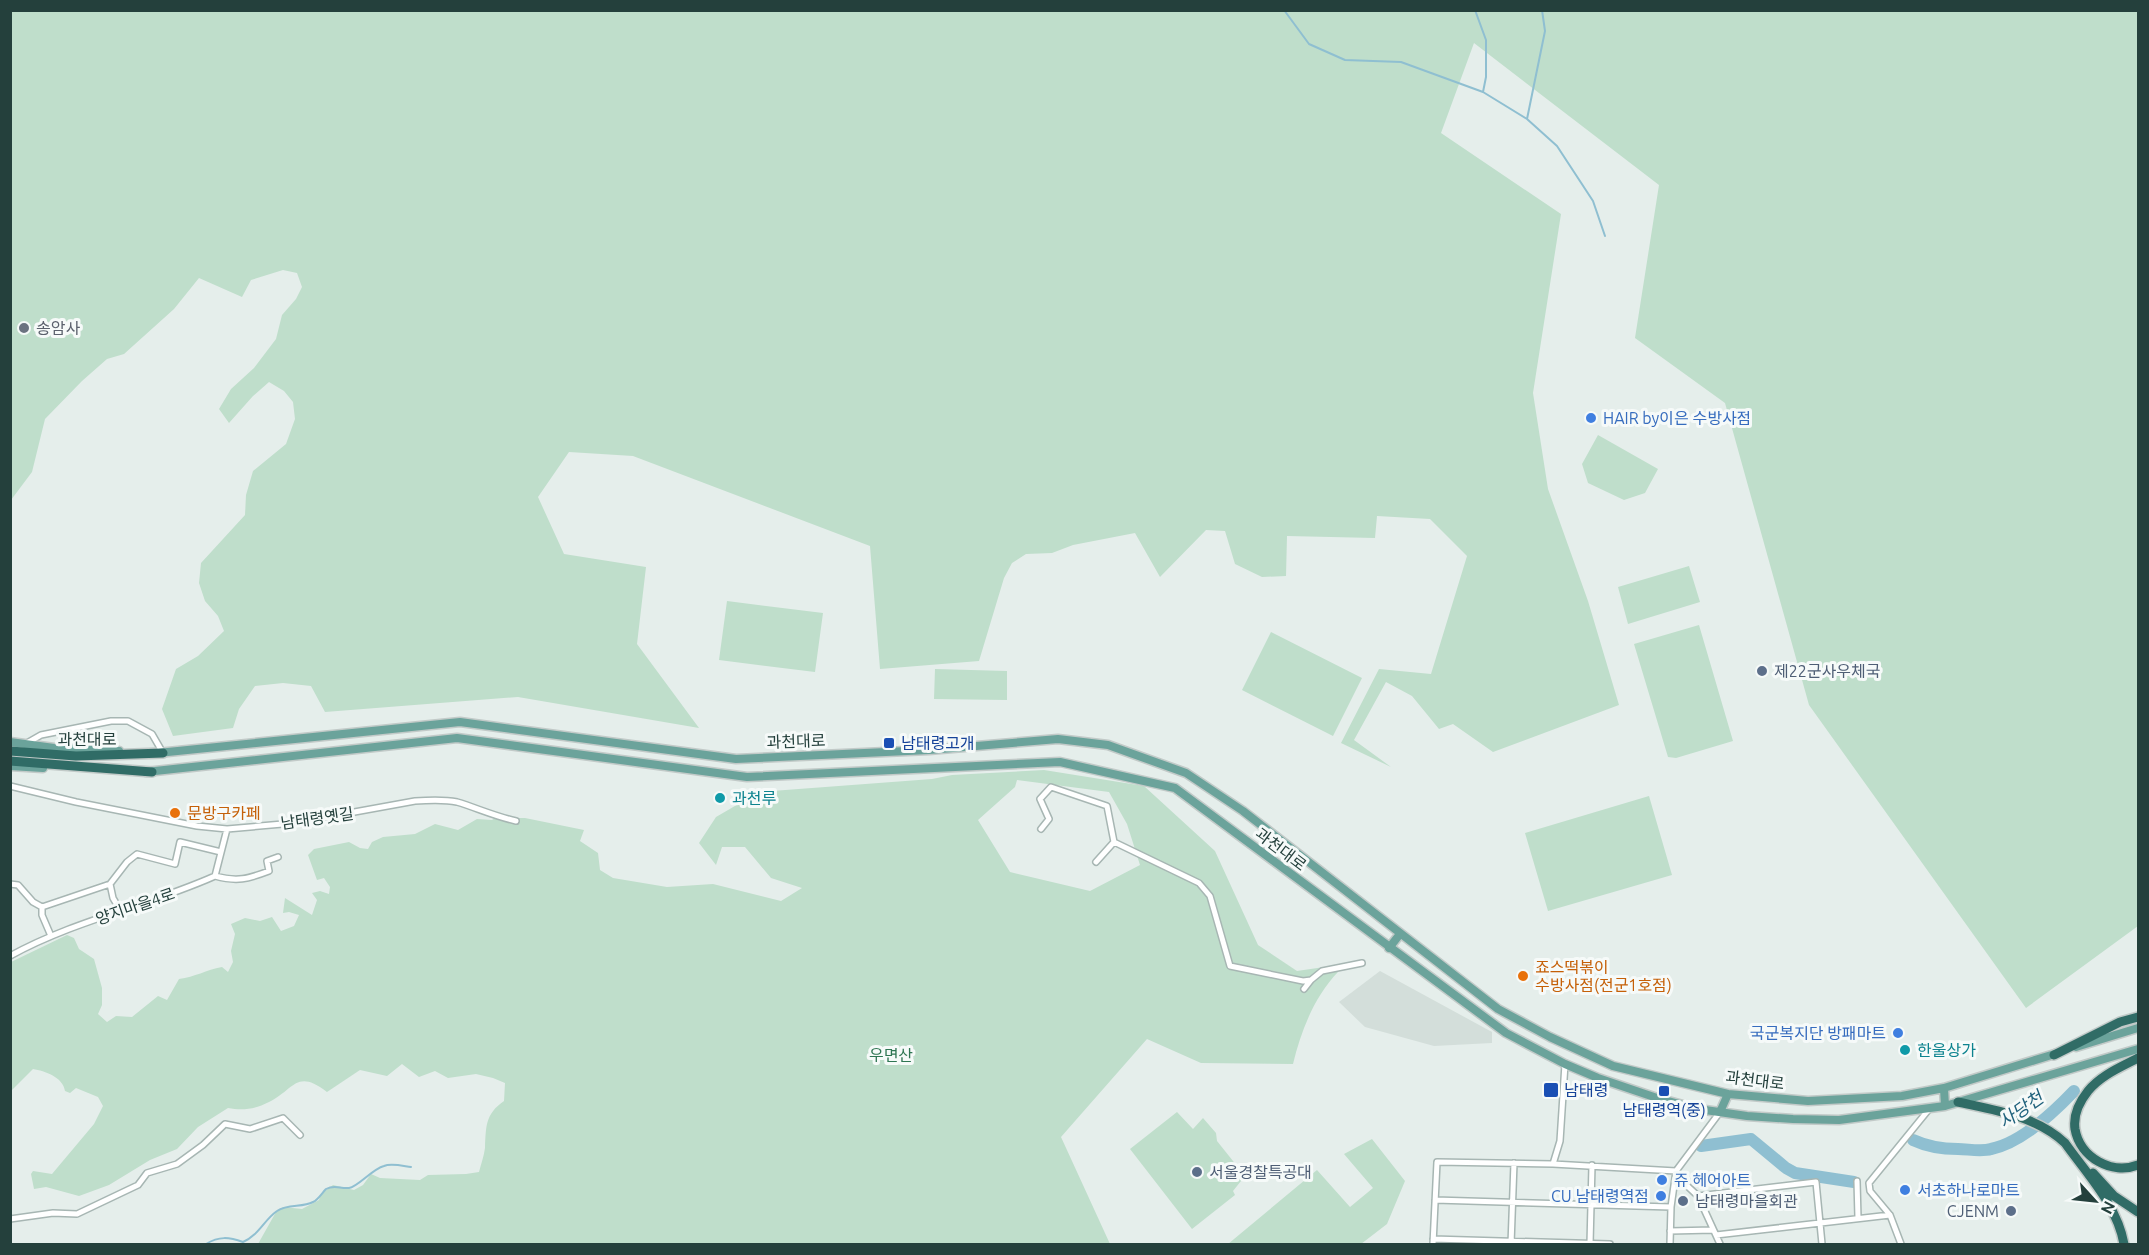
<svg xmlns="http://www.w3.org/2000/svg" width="2149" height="1255" font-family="Ubuntu,'Noto Sans KR',sans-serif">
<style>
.built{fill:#d3deda}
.green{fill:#bfdecb;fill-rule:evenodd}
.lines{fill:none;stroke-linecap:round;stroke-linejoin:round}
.stream{stroke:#8fbfd1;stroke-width:2}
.river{stroke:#8fbfd1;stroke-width:12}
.street-casing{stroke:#a7b6b3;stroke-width:8}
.primary-casing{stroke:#c2cac8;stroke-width:11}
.highway-casing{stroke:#c2cac8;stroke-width:12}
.street{stroke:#fff;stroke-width:5}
.primary{stroke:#6ba39b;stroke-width:8}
.highway{stroke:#306c66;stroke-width:9}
.worship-dot{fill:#6b7280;stroke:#f6faf9;stroke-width:2}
.shop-dot{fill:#3f7fe0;stroke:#f6faf9;stroke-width:2}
.service-dot{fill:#5c6f8a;stroke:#f6faf9;stroke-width:2}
.transit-dot{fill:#1a4fb4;stroke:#f6faf9;stroke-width:2}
.culture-dot{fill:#0f9aa8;stroke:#f6faf9;stroke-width:2}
.food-dot{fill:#e8710a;stroke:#f6faf9;stroke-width:2}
.labels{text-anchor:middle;stroke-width:6;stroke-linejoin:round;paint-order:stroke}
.worship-label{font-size:16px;fill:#5b616d;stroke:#f6faf9;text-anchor:start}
.shop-label{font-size:16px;fill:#366cbe;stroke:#f6faf9;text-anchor:start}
.service-label{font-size:16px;fill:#4e5e75;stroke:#f6faf9;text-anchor:start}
.street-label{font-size:16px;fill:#24403c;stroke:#f6faf9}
.transit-label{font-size:16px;fill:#164399;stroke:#f6faf9;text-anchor:start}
.culture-label{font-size:16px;fill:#0d838f;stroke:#f6faf9;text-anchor:start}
.food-label{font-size:16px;fill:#c56008;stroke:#f6faf9;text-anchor:start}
.park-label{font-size:16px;fill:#2f7653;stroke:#f6faf9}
.water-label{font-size:18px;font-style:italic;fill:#1f617c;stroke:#f6faf9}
</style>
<rect width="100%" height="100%" fill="#e5eeeb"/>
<path class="built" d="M1380,971L1492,1032V1043L1434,1046L1365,1027L1339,1002Z"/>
<path class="green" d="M11,10L2138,11V926L2026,1008L1809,705L1725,403L1635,338L1659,185L1474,43L1441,133L1561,214L1533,393L1548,489L1588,601L1619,705L1493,752L1453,724L1439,729L1412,696L1386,682L1354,740L1391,767L1341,743L1379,669L1431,674L1467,556L1430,519L1377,516L1375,538L1287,536L1286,576L1262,577L1235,564L1225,531L1206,530L1160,577L1135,533L1073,545L1052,553L1026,554L1012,563L1004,578L979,661L880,669L870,546L633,456L569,452L538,497L564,554L646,567L637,644L699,728L518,697L325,712L311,686L283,683L255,686L239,709L233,728L173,736L162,709L176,669L198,656L224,631L218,616L205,601L199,583L201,563L245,515L246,495L253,471L286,444L295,419L293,402L284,391L269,382L253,396L229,423L219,409L231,389L254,368L276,339L282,315L296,299L302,287L297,273L283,270L251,280L242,297L199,278L174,309L124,354L107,359L82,381L45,419L32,472L11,500Z
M1598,435L1658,469L1645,493L1624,500L1588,483L1582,464Z
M1689,566L1700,602L1628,624L1618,587Z
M727,601L823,613L815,672L719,660Z
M1699,625L1733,741L1676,758L1668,757L1634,644Z
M1271,632L1362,678L1333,736L1242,690Z
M935,669L1007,671V700L934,699Z
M1044,770L1144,786L1215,851L1258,945L1297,971L1331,966L1338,972C1314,997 1301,1031 1293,1064L1201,1063L1147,1039L1061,1137L1110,1244H258L276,1212L283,1207L302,1209L319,1200L321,1194L333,1185L354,1190L363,1185L371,1174L380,1178L420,1180L428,1175L466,1174L479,1172C481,1164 484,1156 485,1148C486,1127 485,1114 504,1101L505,1083L493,1078L476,1074L448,1078L435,1071L419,1077L402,1064L387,1076L360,1070L327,1092C296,1068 294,1090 269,1102C255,1109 243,1111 228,1108L198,1127L177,1149L150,1160L109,1185L79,1196L46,1187L34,1189L31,1174L33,1171L52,1174L94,1124L103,1106L98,1097L76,1088L70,1093L65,1091C63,1077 45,1071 33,1069L11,1091V962L67,935L74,938L79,949L94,959L102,988V1005L98,1014L107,1022L116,1016L132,1017L158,996L167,1000L179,979C195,977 206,970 222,967L228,972L233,962L231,951L235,934L231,924L245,918L260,921L272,917L281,931L294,926L299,915L289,912L283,913L285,898L312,915L317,900L312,893L320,891L329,894L330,887L324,878L317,880L308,855L314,849L349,842L360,848L368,849L372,842L383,837L415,834L435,824L458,830L477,819L492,820L500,814L513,818H525L584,830L580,841L598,853L600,870L613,878L667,887L713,884L781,901L802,888L771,878L745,847H722L716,865L699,843L716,817L759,792L932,779L952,775ZM1017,780L1109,792L1127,824L1140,865L1090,891L1010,872L978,820L1015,787Z
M1649,796L1672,875L1548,911L1525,833Z
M1177,1112L1193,1129L1203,1118L1216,1133L1217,1141L1245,1176L1233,1191L1235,1195L1192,1229L1130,1149Z
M1372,1139L1405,1181L1387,1224L1361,1244H1228L1317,1170L1350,1207L1373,1188L1344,1154Z"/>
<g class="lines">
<path class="stream" d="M1284,10L1309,44L1345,60L1401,62L1483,92L1527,119
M1475,10L1486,40V77L1483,92
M1542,10L1545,31L1527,119L1557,146L1593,201L1605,236
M206,1244C219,1236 229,1237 243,1242C259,1235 264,1220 277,1211C288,1203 302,1208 313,1202C318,1200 322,1193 326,1189C335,1184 340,1189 349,1188C358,1187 372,1169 384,1166C391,1163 403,1166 411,1167"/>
<path class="river" d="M1913,1140C1928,1147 1942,1149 1958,1149C1968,1149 1981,1152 1991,1149C2021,1143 2053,1113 2074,1091
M1701,1146L1751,1139L1786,1168L1795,1173L1854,1182"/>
<defs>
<path id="street" d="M27,743L41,735L111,721H128L152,734L163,753
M10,786L76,802L197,826L227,829L294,823L415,801C429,800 443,799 457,802C477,808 494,816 516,821
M1041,829L1049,819L1040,799L1051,787L1107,806L1114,842L1199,883L1210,896L1230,966L1303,981L1311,980L1322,971L1362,963
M1096,862L1114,842
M215,876C237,882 248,879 269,871L267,861L278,857
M10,884L18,885L33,902L42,907V915L51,936
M42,907L110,884
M120,910L113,898L110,884L127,862L137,854L175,864L180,842L221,852
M10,956C75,920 148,906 215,876L227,829
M1304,989L1311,980
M1553,1164L1560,1141L1565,1064
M1676,1171L1683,1182L1698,1196L1720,1244
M1857,1181L1858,1218
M1698,1196L1816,1182L1822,1244
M1435,1200L1671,1207
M10,1219L53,1213L77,1214L138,1185L147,1173L177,1164L203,1145L225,1124L250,1129L283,1118L300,1135
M1670,1231L1713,1230
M1716,1235L1890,1215
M1433,1239L1610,1244
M1433,1244L1437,1162L1553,1164L1676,1171
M1511,1244L1514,1163
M1590,1244L1592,1165
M1670,1244L1671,1207L1676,1171L1720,1112
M1901,1244L1890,1215L1870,1191L1869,1183L1930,1108"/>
<path id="primary" d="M10,742L54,748L119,751
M158,753L460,722L736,759L929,750L1058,739L1108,745L1186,773L1243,811L1498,1009L1550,1037L1613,1066L1728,1094L1808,1101L1902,1096L1944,1088L2058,1053
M10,766L43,768
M146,772L457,738L747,777L1060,762L1175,788L1506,1033L1565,1064L1598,1078L1657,1098L1698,1109L1747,1116L1793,1119L1839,1120L1945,1106L2138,1049
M1389,948L1400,934
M2076,1047L2138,1028
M1944,1088L1945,1106
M1720,1112L1728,1094"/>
<path id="highway" d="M10,751L76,756L163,753
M10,761L152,772
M2054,1055L2120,1022L2138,1017
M2138,1058C2121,1067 2101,1075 2088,1091C2080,1101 2073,1115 2075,1129C2080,1158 2112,1175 2138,1165
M1958,1102C1995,1110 2036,1116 2065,1143C2087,1174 2117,1205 2124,1244
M2093,1173L2114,1196L2138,1212"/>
</defs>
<use href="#street" class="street-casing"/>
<use href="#primary" class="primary-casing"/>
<use href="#highway" class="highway-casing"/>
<use href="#street" class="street"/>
<use href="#primary" class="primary"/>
<use href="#highway" class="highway"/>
</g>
<circle class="worship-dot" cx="24" cy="328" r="6"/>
<g class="shop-dot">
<circle cx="1591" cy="418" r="6"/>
<circle cx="1898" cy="1033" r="6"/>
<circle cx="1662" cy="1180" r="6"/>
<circle cx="1905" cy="1190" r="6"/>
<circle cx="1661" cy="1196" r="6"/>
</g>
<g class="service-dot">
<circle cx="1762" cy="671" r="6"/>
<circle cx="1197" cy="1172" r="6"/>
<circle cx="1683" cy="1201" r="6"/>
<circle cx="2011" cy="1211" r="6"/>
</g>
<g class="transit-dot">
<rect x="883" y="737" width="12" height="12" rx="3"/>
<rect x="1543" y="1082" width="16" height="16" rx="3"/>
<rect x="1658" y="1085" width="12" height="12" rx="3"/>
</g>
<g class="culture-dot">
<circle cx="720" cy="798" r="6"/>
<circle cx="1905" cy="1050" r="6"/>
</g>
<g class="food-dot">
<circle cx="175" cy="813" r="6"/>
<circle cx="1523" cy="976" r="6"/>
</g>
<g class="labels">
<g class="worship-label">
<text x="36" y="334">송암사</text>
</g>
<g class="shop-label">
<text x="1603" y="424">HAIR by이은 수방사점</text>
<text x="1886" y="1039" text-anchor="end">국군복지단 방패마트</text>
<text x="1674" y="1186">쥬 헤어아트</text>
<text x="1917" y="1196">서초하나로마트</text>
<text x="1649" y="1202" text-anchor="end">CU 남태령역점</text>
</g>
<g class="service-label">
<text x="1774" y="677">제22군사우체국</text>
<text x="1209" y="1178">서울경찰특공대</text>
<text x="1695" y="1207">남태령마을회관</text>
<text x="1999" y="1217" text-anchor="end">CJENM</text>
</g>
<g class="street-label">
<text x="87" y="745">과천대로</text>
<text transform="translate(796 741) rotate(-2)" y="6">과천대로</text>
<text transform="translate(317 818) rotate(-8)" y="6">남태령옛길</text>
<text transform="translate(1281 849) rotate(37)" y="6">과천대로</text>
<text transform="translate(135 906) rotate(-19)" y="6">양지마을4로</text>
<text transform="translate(1755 1080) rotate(7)" y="6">과천대로</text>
</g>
<g class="transit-label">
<text x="901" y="749">남태령고개</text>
<text x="1564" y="1096">남태령</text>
<text x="1664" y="1116" text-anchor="middle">남태령역(중)</text>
</g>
<g class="culture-label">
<text x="732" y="804">과천루</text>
<text x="1917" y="1056">한울상가</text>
</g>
<g class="food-label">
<text x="187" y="819">문방구카페</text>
<text x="1535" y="973">죠스떡볶이<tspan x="1535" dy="18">수방사점(전군1호점)</tspan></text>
</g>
<g class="park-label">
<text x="891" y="1061">우면산</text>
</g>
<g class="water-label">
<text transform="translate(2021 1110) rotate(-35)" y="6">사당천</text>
</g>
</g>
<rect width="2149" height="1255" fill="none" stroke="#24403c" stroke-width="24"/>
<g transform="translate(2095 1201) rotate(117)" stroke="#f6faf9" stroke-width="4.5" paint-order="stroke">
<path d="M0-4.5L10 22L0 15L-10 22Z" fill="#24403c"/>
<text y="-9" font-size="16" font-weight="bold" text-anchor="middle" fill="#24403c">N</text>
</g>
</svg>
